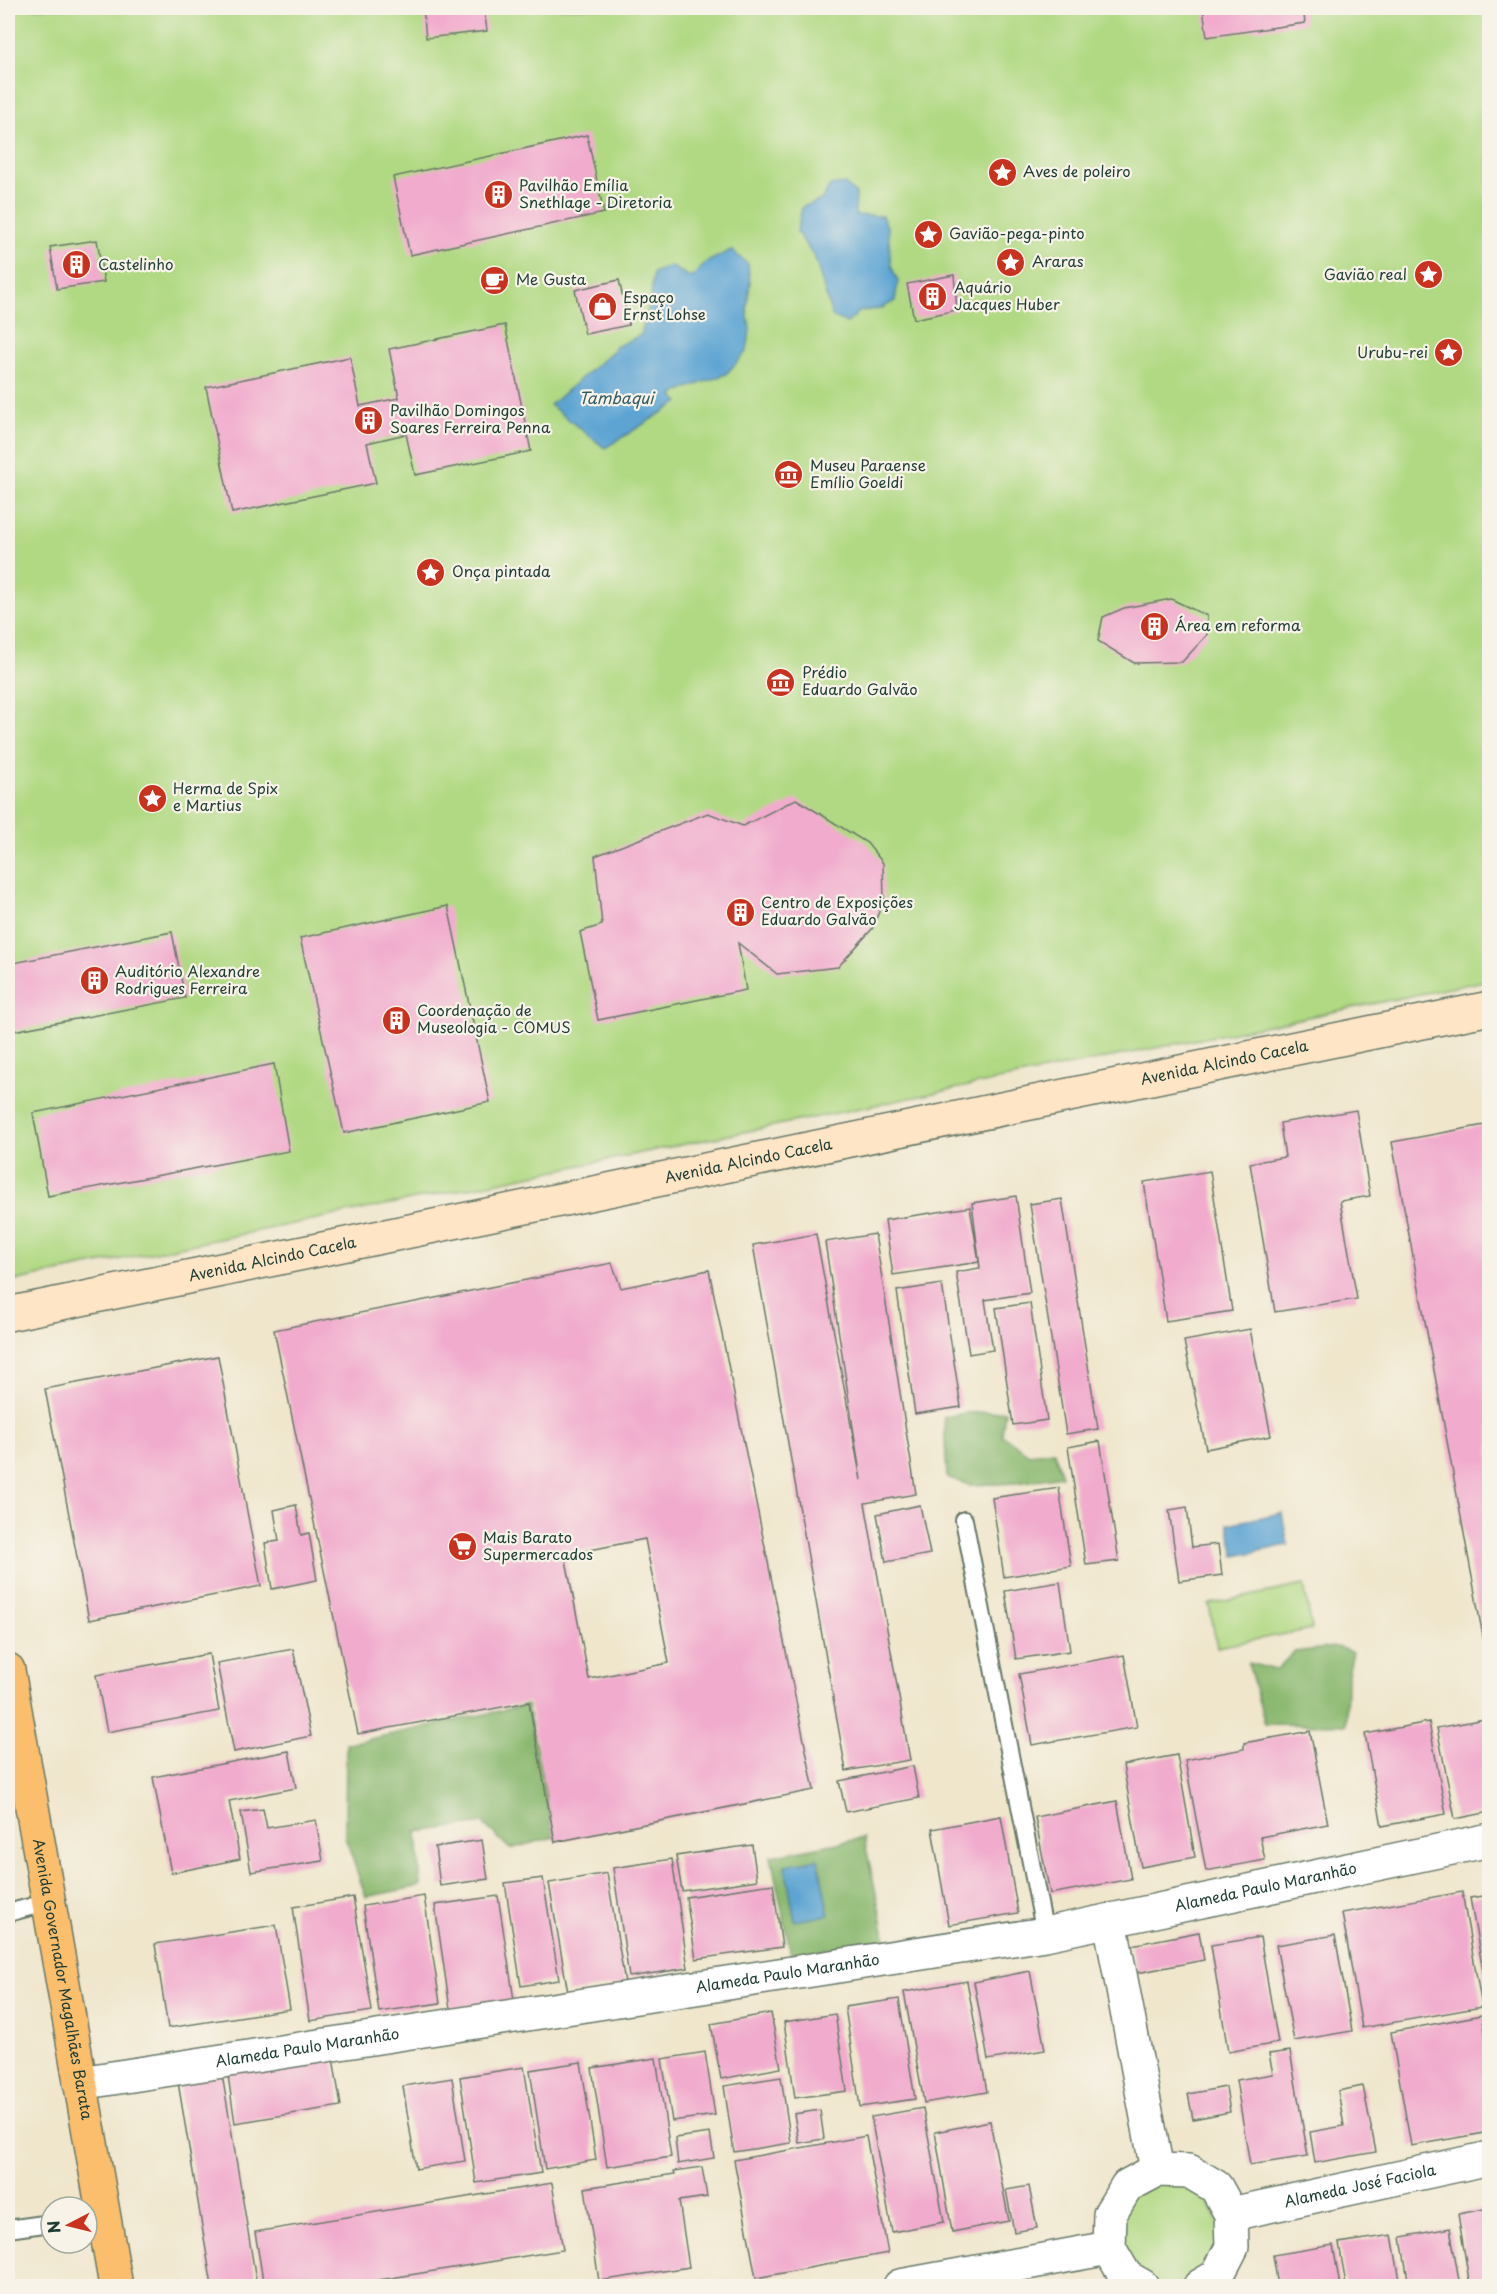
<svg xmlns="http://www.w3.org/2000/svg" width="1497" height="2294" font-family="'Playpen Sans',sans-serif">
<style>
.green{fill:#b1d983;stroke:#688b5c;stroke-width:1.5}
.forest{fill:#8cb971;stroke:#567b52;stroke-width:1.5}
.water{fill:#5da4d3;stroke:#3e7084;stroke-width:1.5}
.building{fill:#f1accd;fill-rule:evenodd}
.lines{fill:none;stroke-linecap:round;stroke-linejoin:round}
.lane-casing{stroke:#687869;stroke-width:20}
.street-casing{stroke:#687869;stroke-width:36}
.secondary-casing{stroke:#687869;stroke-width:36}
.primary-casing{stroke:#687869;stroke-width:36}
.lane{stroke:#fff;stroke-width:16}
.street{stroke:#fff;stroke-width:33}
.secondary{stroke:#fde5c5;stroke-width:33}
.primary{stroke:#fabe6d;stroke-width:33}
.labels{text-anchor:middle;stroke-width:4.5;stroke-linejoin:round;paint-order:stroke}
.poi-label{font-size:15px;fill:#1f3d34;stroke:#f7f3e8;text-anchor:start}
.street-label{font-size:15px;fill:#1f3d34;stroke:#f7f3e8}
.water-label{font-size:16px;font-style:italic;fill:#325c64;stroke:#f7f3e8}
</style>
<rect width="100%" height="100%" fill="#f7f3e8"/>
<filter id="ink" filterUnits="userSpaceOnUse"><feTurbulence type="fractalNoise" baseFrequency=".0167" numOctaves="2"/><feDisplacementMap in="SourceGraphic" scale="12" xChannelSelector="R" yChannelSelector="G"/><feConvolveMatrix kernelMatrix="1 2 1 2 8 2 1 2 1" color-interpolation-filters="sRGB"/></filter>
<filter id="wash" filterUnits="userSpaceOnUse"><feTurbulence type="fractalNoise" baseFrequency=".008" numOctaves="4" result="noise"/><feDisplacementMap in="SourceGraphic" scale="24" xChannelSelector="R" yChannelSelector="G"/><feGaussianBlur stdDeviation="1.35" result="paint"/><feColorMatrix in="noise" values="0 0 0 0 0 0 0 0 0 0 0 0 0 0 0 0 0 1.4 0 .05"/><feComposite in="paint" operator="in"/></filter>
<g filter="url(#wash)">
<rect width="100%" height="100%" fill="#efe6cc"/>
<path class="green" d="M8,8H1489V980L8,1282Z
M1304,1585L1312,1629L1217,1647L1209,1604Z
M1147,2181L1200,2186L1224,2233L1199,2277L1183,2284L1165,2286L1148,2282L1123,2259L1121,2206Z"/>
<path class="forest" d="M1005,1411L1002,1435L1029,1454L1054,1451L1062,1476L1017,1483L969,1485L947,1477L944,1417L967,1413Z
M1336,1647L1353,1652L1347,1678L1346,1725L1265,1724L1248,1663L1276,1670L1294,1652Z
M527,1705L554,1837L510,1849L483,1823L417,1832L421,1886L366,1897L345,1837L346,1744Z
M864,1838L886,1940L791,1955L771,1856Z"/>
<path class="water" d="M845,184L856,194L855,215L882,216L888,229L891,265L898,281L895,301L880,309L860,311L847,323L832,316L815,258L797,232L802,207L821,200L830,186Z
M731,250L748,264L750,283L747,308L750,329L747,351L726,374L682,390L673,396L679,402L605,448L550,405L614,350L615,347L641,335L651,299L653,273L670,266L692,278L705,263Z
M1282,1513L1288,1545L1235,1556L1228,1524Z
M818,1859L829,1915L795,1921L785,1865Z"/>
<g id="blocks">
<path class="building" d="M423,8H484L487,31L426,38Z
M1203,8H1303L1305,23L1207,37Z
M587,135L604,213L410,255L393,177Z
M97,240L104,282L57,289L50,247Z
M954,275L957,310L914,319L907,284Z
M619,280L629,325L585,334L575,290Z
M505,325L531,451L415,475L406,434L367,443L376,483L232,513L206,387L350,357L360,406L399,398L389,349Z
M1171,599L1207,616V635L1182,662L1134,663L1098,641L1103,617L1124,608Z
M796,799L867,843L883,863L884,899L872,929L838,967L777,974L738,943L746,990L598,1020L580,932L602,925L595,856L708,813L743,826Z
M448,906L490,1102L344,1133L300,938Z
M172,932L185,998L8,1032V964Z
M274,1064L289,1151L48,1196L33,1113Z
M1356,1110L1370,1196L1340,1201L1357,1299L1275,1312L1250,1163L1285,1157L1280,1123Z
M1490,1124V1664H1488L1392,1142Z
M1210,1171L1232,1311L1166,1321L1144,1182Z
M1016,1196L1030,1293L985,1300L993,1350L969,1354L956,1272L980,1268L972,1203Z
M1062,1199L1098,1429L1066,1434L1030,1204Z
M970,1207L979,1262L893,1275L885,1220Z
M816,1234L861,1480L825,1242L875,1234L916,1494L865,1503L910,1760L846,1771L753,1245Z
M612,1263L621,1288L709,1270L814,1790L555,1842L529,1702L358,1734L274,1330ZM645,1539L669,1663L589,1679L565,1555Z
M942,1284L961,1407L915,1414L897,1291Z
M1030,1303L1047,1420L1013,1425L996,1308Z
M1250,1329L1271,1436L1206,1449L1184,1341Z
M218,1356L261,1586L89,1620L45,1389Z
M1100,1441L1119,1561L1086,1565L1068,1447Z
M1059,1488L1071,1566L1004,1577L992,1498Z
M296,1505L301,1535L309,1533L317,1580L272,1589L265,1543L279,1541L274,1510Z
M920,1505L930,1554L886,1562L877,1514Z
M1187,1507L1192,1547L1218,1544L1222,1575L1179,1581L1169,1510Z
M1060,1582L1070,1651L1016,1659L1005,1591Z
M293,1649L311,1736L234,1752L217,1663Z
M209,1654L219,1711L107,1732L96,1675Z
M1124,1655L1137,1727L1032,1745L1019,1674Z
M1490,1718V1812L1455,1819L1437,1728Z
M1429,1722L1446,1814L1382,1826L1365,1734Z
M1310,1731L1328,1824L1260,1837L1265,1860L1206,1871L1185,1760L1244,1749V1743Z
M289,1751L296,1788L229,1801L240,1859L171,1873L153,1777Z
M1177,1755L1195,1857L1141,1867L1123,1765Z
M913,1766L919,1798L846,1812L839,1781Z
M1117,1801L1131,1879L1050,1894L1035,1817Z
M263,1809L267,1828L316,1820L323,1861L251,1872L241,1812Z
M1001,1816L1018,1913L949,1925L932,1829Z
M482,1840L488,1879L440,1886L435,1847Z
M752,1845L757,1880L682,1891L676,1856Z
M672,1859L688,1968L629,1977L613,1868Z
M607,1873L625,1983L568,1993L549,1883Z
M543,1878L559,1980L521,1986L505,1883Z
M773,1884L782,1947L696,1959L686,1897Z
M1462,1892L1482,2007L1362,2028L1342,1913Z
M1490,1895V1999H1488L1470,1898Z
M424,1896L440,2003L379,2012L363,1906Z
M498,1896L514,2000L450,2009L435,1905Z
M353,1897L372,2011L310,2021L293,1907Z
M276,1925L290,2009L168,2028L155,1944Z
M1199,1932L1204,1960L1137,1973L1131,1945Z
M1335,1935L1352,2031L1294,2041L1276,1945Z
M1260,1937L1278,2043L1228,2052L1211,1945Z
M1030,1971L1045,2050L988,2060L974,1982Z
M967,1981L987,2092L924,2103L904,1992Z
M899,1999L915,2099L860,2107L845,2007Z
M771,2013L781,2068L721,2079L711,2024Z
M835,2014L847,2091L795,2098L784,2022Z
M1482,2015L1490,2058V2132L1411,2146L1391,2032Z
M1290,2051L1308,2156L1250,2165L1236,2080L1273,2074L1269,2054Z
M332,2052L341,2106L235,2123L227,2069Z
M705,2052L715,2115L672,2121L662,2059Z
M656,2058L671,2157L607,2167L592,2068Z
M581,2062L596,2160L545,2169L530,2070Z
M524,2067L541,2173L476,2183L460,2077Z
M222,2074L257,2286H212L178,2082Z
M781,2077L791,2143L734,2152L724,2086Z
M452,2078L465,2161L416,2169L403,2086Z
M1363,2086L1376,2152L1315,2163L1310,2132L1344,2126L1338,2091Z
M1226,2087L1230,2112L1193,2119L1188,2094Z
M923,2108L944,2222L892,2232L871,2117Z
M820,2110L824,2139L799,2143L794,2114Z
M990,2121L1009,2221L952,2232L935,2132Z
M710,2133L714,2158L678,2164L675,2138Z
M866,2136L888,2253L756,2278L734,2160Z
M702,2167L707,2197L679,2201L689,2267L599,2281L585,2188L675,2174L674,2171Z
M552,2183L563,2250L342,2286H264L255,2232Z
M1029,2186L1037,2228L1014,2232L1006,2190Z
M1490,2208V2286H1470L1458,2214Z
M1450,2228L1460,2286H1409L1401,2237Z
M1392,2235L1401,2286H1346L1339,2243Z
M1333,2245L1340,2286H1278L1273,2255Z"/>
</g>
</g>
<g filter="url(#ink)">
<use href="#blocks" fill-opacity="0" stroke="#687869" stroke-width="1.5"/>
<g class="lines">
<defs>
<path id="lane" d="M964,1520L1045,1934
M8,1913L48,1902
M8,2229L51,2223"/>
<g id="street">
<path d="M1110,1921L1157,2170"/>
<path id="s1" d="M80,2083L1045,1934L1490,1840"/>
<path id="s2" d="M1231,2214L1490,2158"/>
<path d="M900,2286L1109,2248"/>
<path d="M1142,2286L1126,2277L1109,2248L1110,2214L1127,2186L1157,2170L1189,2171L1216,2187L1231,2214L1232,2247L1217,2276L1200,2286"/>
</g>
<g id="secondary">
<path id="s3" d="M8,1314L1490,1008"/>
</g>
<g id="primary">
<path id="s4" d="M8,1670L116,2286"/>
</g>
</defs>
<use href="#lane" class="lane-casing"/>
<use href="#street" class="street-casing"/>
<use href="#secondary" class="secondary-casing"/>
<use href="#primary" class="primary-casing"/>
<use href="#lane" class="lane"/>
<use href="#street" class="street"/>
<use href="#secondary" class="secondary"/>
<use href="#primary" class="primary"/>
</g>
</g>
<defs>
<symbol id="sight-disc" viewBox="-11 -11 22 22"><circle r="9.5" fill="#c8321e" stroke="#f7f3e8"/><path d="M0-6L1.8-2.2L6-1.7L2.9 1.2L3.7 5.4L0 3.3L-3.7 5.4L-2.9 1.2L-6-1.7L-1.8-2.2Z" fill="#fff"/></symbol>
<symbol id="building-disc" viewBox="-11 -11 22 22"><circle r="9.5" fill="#c8321e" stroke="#f7f3e8"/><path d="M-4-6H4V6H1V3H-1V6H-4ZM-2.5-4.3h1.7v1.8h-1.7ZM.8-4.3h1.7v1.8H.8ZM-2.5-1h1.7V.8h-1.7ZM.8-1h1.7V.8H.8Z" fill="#fff"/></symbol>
<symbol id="cafe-disc" viewBox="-11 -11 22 22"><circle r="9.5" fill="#c8321e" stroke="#f7f3e8"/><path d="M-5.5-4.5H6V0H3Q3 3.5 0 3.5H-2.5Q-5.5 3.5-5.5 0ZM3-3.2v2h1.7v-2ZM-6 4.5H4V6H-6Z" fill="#fff"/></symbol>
<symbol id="shop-disc" viewBox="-11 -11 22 22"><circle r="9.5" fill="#c8321e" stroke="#f7f3e8"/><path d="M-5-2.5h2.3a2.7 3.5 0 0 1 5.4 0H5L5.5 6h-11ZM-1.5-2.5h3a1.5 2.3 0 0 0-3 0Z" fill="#fff"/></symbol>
<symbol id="museum-disc" viewBox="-11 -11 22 22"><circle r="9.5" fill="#c8321e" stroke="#f7f3e8"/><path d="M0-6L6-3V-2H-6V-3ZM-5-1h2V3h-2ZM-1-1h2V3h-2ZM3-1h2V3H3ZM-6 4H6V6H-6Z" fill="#fff"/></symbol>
<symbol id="supermarket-disc" viewBox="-11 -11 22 22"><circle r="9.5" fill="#c8321e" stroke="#f7f3e8"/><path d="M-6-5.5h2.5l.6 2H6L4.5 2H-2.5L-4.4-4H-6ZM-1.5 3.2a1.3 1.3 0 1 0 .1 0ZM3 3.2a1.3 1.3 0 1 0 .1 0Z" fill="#fff"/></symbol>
</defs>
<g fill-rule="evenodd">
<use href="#sight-disc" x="986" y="156" width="33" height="33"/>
<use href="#building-disc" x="482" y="178" width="33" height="33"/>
<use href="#sight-disc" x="912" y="218" width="33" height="33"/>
<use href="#sight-disc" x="994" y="246" width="33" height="33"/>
<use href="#building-disc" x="60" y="248" width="33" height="33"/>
<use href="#sight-disc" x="1412" y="258" width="33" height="33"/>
<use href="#cafe-disc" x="478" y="264" width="33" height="33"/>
<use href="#building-disc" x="916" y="280" width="33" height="33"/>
<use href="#shop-disc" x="586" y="290" width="33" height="33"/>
<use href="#sight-disc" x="1432" y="336" width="33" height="33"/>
<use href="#building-disc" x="352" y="404" width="33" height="33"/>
<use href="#museum-disc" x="772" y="458" width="33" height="33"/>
<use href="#sight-disc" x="414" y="556" width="33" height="33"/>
<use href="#building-disc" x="1138" y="610" width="33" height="33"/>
<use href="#museum-disc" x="764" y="666" width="33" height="33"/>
<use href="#sight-disc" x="136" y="782" width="33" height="33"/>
<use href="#building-disc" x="724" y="896" width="33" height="33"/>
<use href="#building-disc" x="78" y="964" width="33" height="33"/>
<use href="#building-disc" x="380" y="1004" width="33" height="33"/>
<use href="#supermarket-disc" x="446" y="1530" width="33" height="33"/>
</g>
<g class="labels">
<g class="poi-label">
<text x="1023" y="177">Aves de poleiro</text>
<text x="519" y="191">Pavilhão Emília<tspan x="519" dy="17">Snethlage - Diretoria</tspan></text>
<text x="949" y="239">Gavião-pega-pinto</text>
<text x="1032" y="267">Araras</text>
<text x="98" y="270">Castelinho</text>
<text x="1407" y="280" text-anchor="end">Gavião real</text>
<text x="516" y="285">Me Gusta</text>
<text x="954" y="293">Aquário<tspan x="954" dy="17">Jacques Huber</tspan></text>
<text x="623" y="303">Espaço<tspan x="623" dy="17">Ernst Lohse</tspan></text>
<text x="1428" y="358" text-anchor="end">Urubu-rei</text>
<text x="390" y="416">Pavilhão Domingos<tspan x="390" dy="17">Soares Ferreira Penna</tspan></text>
<text x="810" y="471">Museu Paraense<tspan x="810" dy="17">Emílio Goeldi</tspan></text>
<text x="452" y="577">Onça pintada</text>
<text x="1175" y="631">Área em reforma</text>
<text x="802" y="678">Prédio<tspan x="802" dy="17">Eduardo Galvão</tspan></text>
<text x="173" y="794">Herma de Spix<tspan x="173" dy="17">e Martius</tspan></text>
<text x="761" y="908">Centro de Exposições<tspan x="761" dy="17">Eduardo Galvão</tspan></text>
<text x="115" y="977">Auditório Alexandre<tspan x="115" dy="17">Rodrigues Ferreira</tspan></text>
<text x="417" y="1016">Coordenação de<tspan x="417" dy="17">Museologia - COMUS</tspan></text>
<text x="483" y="1543">Mais Barato<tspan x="483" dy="17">Supermercados</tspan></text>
</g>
<g class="street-label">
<text dy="5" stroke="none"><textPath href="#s3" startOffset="1242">Avenida Alcindo Cacela</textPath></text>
<text dy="5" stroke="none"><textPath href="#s3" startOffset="756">Avenida Alcindo Cacela</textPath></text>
<text dy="5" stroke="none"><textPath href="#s3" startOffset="270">Avenida Alcindo Cacela</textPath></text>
<text dy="5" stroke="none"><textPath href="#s1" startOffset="1202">Alameda Paulo Maranhão</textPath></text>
<text dy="5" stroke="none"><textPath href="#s1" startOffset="716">Alameda Paulo Maranhão</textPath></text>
<text dy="5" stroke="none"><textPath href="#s4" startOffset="314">Avenida Governador Magalhães Barata</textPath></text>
<text dy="5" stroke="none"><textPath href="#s1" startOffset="230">Alameda Paulo Maranhão</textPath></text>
<text dy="5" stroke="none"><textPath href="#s2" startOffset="132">Alameda José Faciola</textPath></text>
</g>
<g class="water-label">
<text x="616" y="404">Tambaqui</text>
</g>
</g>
<rect width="1497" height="2294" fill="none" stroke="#f7f3e8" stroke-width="30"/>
<g transform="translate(69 2225) rotate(263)"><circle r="28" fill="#f7f3e8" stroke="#a1aaa0" stroke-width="1.5"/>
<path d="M0-4.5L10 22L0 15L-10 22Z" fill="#c8321e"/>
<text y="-9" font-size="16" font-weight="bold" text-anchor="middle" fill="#1f3d34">N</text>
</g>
</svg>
